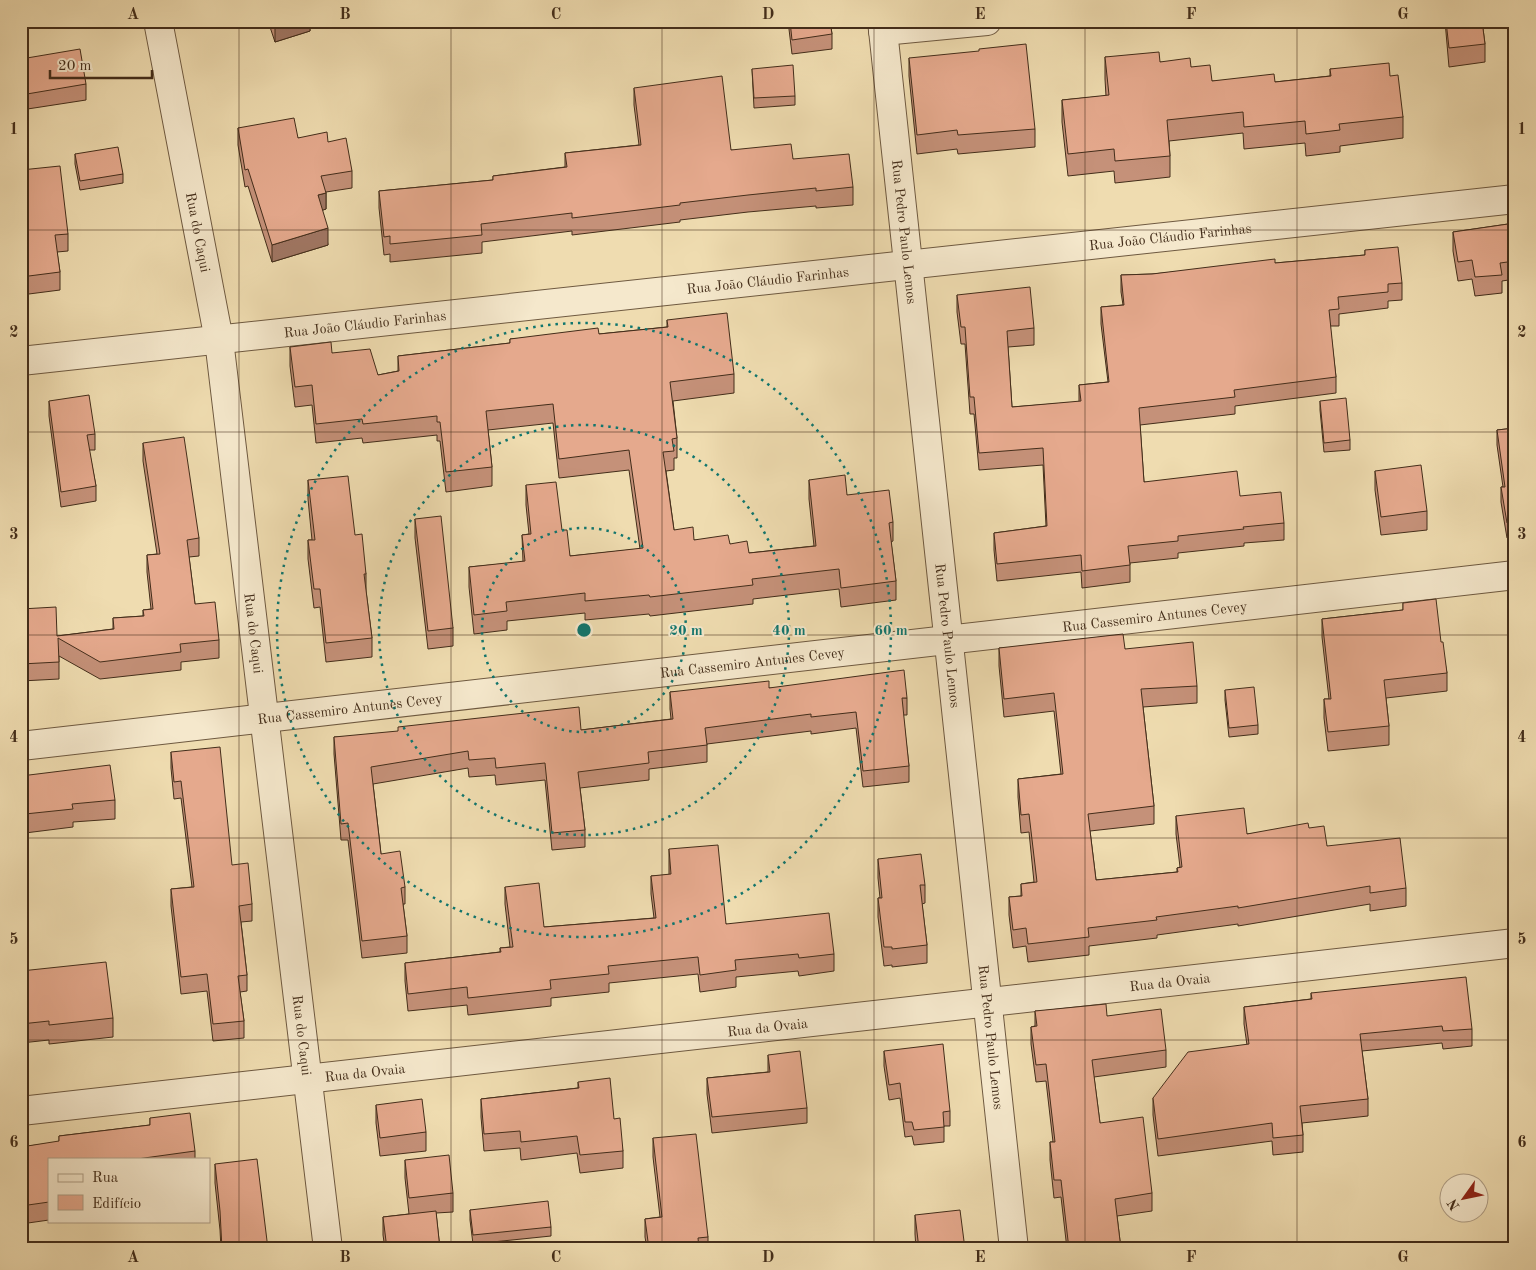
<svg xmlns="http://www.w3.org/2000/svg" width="1536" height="1270" font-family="'Old Standard TT',serif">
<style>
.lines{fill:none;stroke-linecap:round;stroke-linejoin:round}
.minor-casing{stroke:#6e5940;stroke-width:30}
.minor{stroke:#f5e8cc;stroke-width:28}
.wall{fill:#c59179;stroke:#432d1a}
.shaded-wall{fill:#a07663;stroke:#432d1a}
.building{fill:#e5a98d;stroke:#432d1a}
.grid{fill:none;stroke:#432d1a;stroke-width:1;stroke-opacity:0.55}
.ring{fill:none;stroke:#0f766e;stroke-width:2.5;stroke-dasharray:2.5 5}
.labels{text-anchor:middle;stroke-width:4;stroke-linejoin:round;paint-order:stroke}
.street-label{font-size:14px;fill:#432d1a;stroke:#f5e8cc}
.centre{fill:#0f766e;stroke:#f5e8cc;stroke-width:2.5}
.ring-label{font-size:15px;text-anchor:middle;font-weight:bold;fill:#0f766e;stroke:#f5e8cc;stroke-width:4;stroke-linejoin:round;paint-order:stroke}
.neatline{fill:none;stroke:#432d1a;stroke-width:2}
.grid-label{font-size:16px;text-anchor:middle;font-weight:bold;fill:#432d1a}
</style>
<rect width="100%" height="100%" fill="#efdcb0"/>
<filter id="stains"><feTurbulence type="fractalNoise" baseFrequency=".004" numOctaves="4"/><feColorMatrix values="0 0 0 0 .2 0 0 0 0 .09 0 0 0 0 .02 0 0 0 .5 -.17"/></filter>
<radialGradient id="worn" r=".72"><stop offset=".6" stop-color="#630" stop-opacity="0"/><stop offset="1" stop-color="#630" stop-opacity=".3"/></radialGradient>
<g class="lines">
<defs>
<g id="minor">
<path id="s1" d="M158,21L219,340L328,1249"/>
<path id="s2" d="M882,21L1014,1249"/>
<path d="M883,31L987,21"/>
<path id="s3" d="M21,361L1515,199"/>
<path id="s4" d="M21,746L1515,575"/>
<path id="s5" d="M21,1111L1515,943"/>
</g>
</defs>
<use href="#minor" class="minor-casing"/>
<use href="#minor" class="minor"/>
</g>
<path class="wall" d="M268,21H310V31L275,42Z
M788,21H830L832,34V49L792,54Z
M1445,21H1482L1485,44V62L1449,67Z
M1105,57L1160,62L1191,67L1212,81L1275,82L1330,76V69L1390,76L1403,117V138L1340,146V152L1306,156L1305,143L1244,149L1243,133L1169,141L1170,156V177L1115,183L1114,171L1068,176L1062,122V100L1106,96L1105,79Z
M909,58L1035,129V147L958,154L957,149L917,154L909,76Z
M21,59L86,84V100L21,110Z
M752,69L795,96V105L754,108Z
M634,88L731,150L793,159L853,187V205L816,208V206L748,212L680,220V222L572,235V231L482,242V253L390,262V254L384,255L379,208V191L493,180V176L565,167V153L639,145L634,105Z
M238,128L298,138L328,142L352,171V188L326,192V209L322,210L328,245L272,262L248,186L245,187L238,145Z
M75,154L123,174V183L80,190L75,164Z
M21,170L68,234V251L57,252L60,272V290L21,295Z
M1515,223V279L1502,281V293L1475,296L1472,279L1458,281L1453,251V232Z
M1365,250L1402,283V300L1388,301V308L1339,314V326H1330L1336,377V393L1235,406V414L1140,425L1144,482L1240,496L1284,523V540L1244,543V546L1178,553V558L1130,563V582L1082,588L1081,572L997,581L994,550V533L1046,526L1043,465L979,470L974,414H970L965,344H961L957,312V295L1034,328V345L1008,347L1012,407L1079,402V385L1108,382L1101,324V307L1123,305L1121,292V275L1152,274L1365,255Z
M667,320L734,374V393L673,401L677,438V458H674V470L666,471L674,530L694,540L730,544L749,553L814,546L809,499V480L847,495L893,522V541L891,542L896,581V600L841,607L839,589L753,599V604L650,616L649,614L585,620V613L507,621V630L474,634L469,587V567L523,562L522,535L529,534L526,505V485L562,530L570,556L640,549L629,470L559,478L553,423L488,430L492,467V486L446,492L440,441H437V435L363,443L362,438L316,443L312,405L295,407L290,366V347L332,353L378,375L398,371V356L510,343V339L599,334L667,327Z
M49,401L95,434V450H89L96,486V501L61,507L49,416Z
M1320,401L1350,440V450L1324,452L1320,410Z
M1515,428V536L1507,538L1501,502V487H1503L1497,445V430Z
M143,443L199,538V556L189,557L195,604L219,640V658L181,662V670L100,679L59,656V679L21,681V609L57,636L113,629V618L143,616V610L151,609L147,572V555L157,554L143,461Z
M1375,471L1427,511V530L1381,535L1375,490Z
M308,480L355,535L366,574V591L372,638V657L326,662L320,607L314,608L308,559V540H312L308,499Z
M415,519L453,628V646L428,649L415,538Z
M1403,603L1441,642L1447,673V691L1386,698L1389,726V745L1328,751L1324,718V699H1329L1322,637V619L1403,610Z
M999,648L1125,649L1197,686V703L1143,707L1154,806V824L1090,831L1096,880L1177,872V868L1180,867L1176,834V816L1247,834L1309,828L1327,846L1406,888V906L1370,911V904L1238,926V924L1157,935V938L1089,946V955L1028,962L1026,946L1013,948L1009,915V897L1021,896V884L1034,882L1029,832L1021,833L1018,797V779L1061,774L1054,711L1004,717L999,666Z
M769,688L907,698V715H903L909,766V782L863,787L856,728L811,734V731L707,744V762L649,769V780L580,788L585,830V847L552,850L545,780L496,785L495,775L469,777L468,768L373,784L381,854L405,887V904H403L407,936V953L362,958L348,840H341L334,754V737L581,730L671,719L670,709V692Z
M1225,690L1258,725V734L1229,737L1225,700Z
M171,752L252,904V921L241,922L247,975V991L240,992L244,1021V1038L213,1041L207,991L181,994L171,906V889L192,887L181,798L174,799L171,768Z
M21,776L115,800V819L73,822V827L25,833L21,805Z
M669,849L726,924L834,954V971L799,976L798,971L736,977V987L700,992L698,974L609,983V992L551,998V1006L468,1015L467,1005L408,1011L405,981V963L500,952V948L510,947L505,904V887L544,927L654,918L651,894V876L669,875Z
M878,859L925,885V903L922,904L927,945V963L892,967V965L884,966L878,917V898H880L878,878Z
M21,971L113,1018V1037L49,1044V1040L21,1043Z
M1311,993L1472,1029V1046L1443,1049L1442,1043L1362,1051L1368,1099V1116L1302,1123L1303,1135V1152L1273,1155L1272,1141L1158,1156L1153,1115V1098L1247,1045L1244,1024V1007L1311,999Z
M1035,1011L1107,1016L1166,1050V1067L1094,1077L1100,1123L1152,1193V1211L1117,1216L1121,1249H1067L1061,1197L1054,1198L1050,1160V1142H1053L1046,1081L1036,1082L1031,1044V1027L1035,1026Z
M884,1051L950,1111V1126H944V1142L914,1145L912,1136L905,1137L900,1098L889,1100L884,1066Z
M768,1055L807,1108V1123L712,1133L707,1094V1078L768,1072Z
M578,1082L614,1119L623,1151V1168L580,1173L577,1153L521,1160L520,1148L484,1151L481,1117V1099L578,1088Z
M376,1105L426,1132V1151L380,1156L376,1123Z
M150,1118L195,1151V1159H49V1220L21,1224V1147L59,1142V1136L150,1125Z
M653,1138L708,1237V1249H647L645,1237V1219L660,1217L653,1157Z
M405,1160L453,1193V1212L436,1213L440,1249H385L383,1235V1217L409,1214L405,1178Z
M215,1164L268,1249H221L220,1230L215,1183Z
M470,1210L551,1227V1236L473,1244L470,1220Z
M915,1215L965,1249H916L915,1234Z"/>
<path class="shaded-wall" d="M281,21H310V31L275,42V23Z
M326,193V209L318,212V195Z
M328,228V245L272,262V245Z"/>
<path class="building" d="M790,21H830L832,34L792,40Z
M1446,21H1482L1485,44L1449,48Z
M1026,44L1035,129L958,135L957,130L917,135L909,58L979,51V49Z
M80,49L86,84L21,95V59Z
M1159,52L1160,62L1190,58L1191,67L1210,65L1212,81L1274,74L1275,82L1331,76L1330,69L1389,63L1390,76L1398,75L1403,117L1339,124L1340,130L1306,134L1305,121L1244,127L1243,112L1167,120L1170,156L1115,161L1114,149L1068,154L1062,100L1109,95L1105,57Z
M793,65L795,96L754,98L752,69Z
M722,76L731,150L791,144L793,159L849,154L853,187L816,191V188L748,195L680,203V205L572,218V213L481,224L482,235L390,244V236L384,237L379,191L493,180V176L567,167L565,153L641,145L634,88Z
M294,118L298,138L327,132L328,142L346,138L352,171L321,176L326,193L318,195L328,228L272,245L248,169L245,170L238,128Z
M118,147L123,174L80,181L75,154Z
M60,166L68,234L55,235L60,272L21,277V170Z
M1515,223V261L1500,263L1502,275L1475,277L1472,260L1458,262L1453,232Z
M1398,247L1402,283L1388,284V292L1338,297L1339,309L1329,310L1336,377L1234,390L1235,397L1139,408L1144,482L1237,471L1240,496L1281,492L1284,523L1243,527L1244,529L1178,536V541L1128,546L1130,565L1082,571L1081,555L997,564L994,533L1047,526L1043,448L979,453L974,397H970L965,327H961L957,295L1030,287L1034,328L1007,331L1012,407L1081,401L1079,385L1109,382L1101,307L1124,305L1121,275L1152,274L1275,259V263L1365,255V250Z
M727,313L734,374L670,382L677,438L672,439L674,451L663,452L674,530L693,527L694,540L728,535L730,544L747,541L749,553L816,546L809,480L845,475L847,495L889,490L893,522L889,523L896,581L841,588L839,569L752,579L753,585L650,597L649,595L585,601V593L506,602L507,611L474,615L469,567L525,561L522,535L531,534L526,485L556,482L562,530H567L570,556L643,548L629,450L559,459L553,404L486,411L492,467L446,472L440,422H437V416L363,424L362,419L316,424L312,385L295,387L290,347L331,342L332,353L370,349L378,375L399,371L398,356L510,343V339L598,328L599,334L668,327L667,320Z
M89,395L95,434L87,435L96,486L61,492L49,401Z
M1346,398L1350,440L1324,443L1320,401Z
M1515,428V521L1507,523L1501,487H1505L1497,430Z
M184,437L199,538L187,540L195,604L215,602L219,640L180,644L181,652L100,662L58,638L59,662L21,664V609L56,607L57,636L114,629L113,618L144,616L143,610L153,609L147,555L160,554L143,443Z
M1421,465L1427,511L1381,517L1375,471Z
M348,476L355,535L362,534L366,574H364L372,638L326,643L320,589H314L308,540H315L308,480Z
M441,516L453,628L428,631L415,519Z
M1436,599L1441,642H1443L1447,673L1384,680L1389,726L1328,732L1324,699H1331L1322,619L1403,610V603Z
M1123,634L1125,649L1193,642L1197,686L1141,689L1154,806L1088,814L1096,880L1178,872L1177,868L1182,867L1176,816L1244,808L1247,834L1308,823L1309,828L1324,826L1327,846L1400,838L1406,888L1370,893V886L1238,908V906L1156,917L1157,920L1088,928L1089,937L1028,944L1026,928L1013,930L1009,897L1022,896L1021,884L1037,882L1029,814L1021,815L1018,779L1063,774L1054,693L1004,699L999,648Z
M904,670L907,698H902L909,766L863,771L856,712L811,717V714L705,728L707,745L648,752L649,763L578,772L585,830L552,833L545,763L496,768L495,758L469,760L468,751L371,767L381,854L400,851L405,887L401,888L407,936L362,941L348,823L341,824L334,737L398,731V727L579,707L581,730L673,719L670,692L769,681V688Z
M1254,687L1258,725L1229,728L1225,690Z
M220,747L232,865L248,863L252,904L239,906L247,975L238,976L244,1021L213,1024L207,974L181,977L171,889L194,887L181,781L174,782L171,752Z
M110,765L115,800L72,804L73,809L25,814L21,786V776Z
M718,845L726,924L829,913L834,954L799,958L798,954L735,960L736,970L700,975L698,957L608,966L609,974L550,980L551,989L468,998L467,987L408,994L405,963L501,952L500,948L513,947L505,887L539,883L544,927L656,918L651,876L671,874L669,849Z
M921,854L925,885H920L927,945L892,949V947H884L878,898H882L878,859Z
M106,962L113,1018L49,1025V1021L21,1024V971Z
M1466,977L1472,1029L1443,1031L1442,1026L1360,1034L1368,1099L1300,1106L1303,1135L1273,1138L1272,1123L1158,1139L1153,1098L1188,1052L1249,1044L1244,1007L1312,999L1311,993Z
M1106,1004L1107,1016L1161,1009L1166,1050L1092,1060L1100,1123L1143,1117L1152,1193L1115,1199L1121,1249H1069L1061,1180H1054L1050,1142H1055L1046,1064L1036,1065L1031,1027L1037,1026L1035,1011Z
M943,1044L950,1111L943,1112L944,1127L914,1130L912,1122H905L900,1083L889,1085L884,1051Z
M800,1051L807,1108L712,1117L707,1078L770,1072L768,1055Z
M610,1078L614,1119L620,1118L623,1151L580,1155L577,1136L521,1142L520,1131L484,1134L481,1099L579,1088L578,1082Z
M422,1099L426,1132L380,1138L376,1105Z
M190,1113L195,1151L137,1159H49V1202L21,1206V1147L59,1141V1136L150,1125V1118Z
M696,1134L708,1237L698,1238L699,1249H649L645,1219L662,1217L653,1138Z
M449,1155L453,1193L409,1198L405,1160Z
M257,1159L268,1249H222L220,1211L215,1164Z
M548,1201L551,1227L473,1235L470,1210Z
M960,1210L965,1249H919L915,1215Z
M436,1211L440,1249H410L409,1248L400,1249H387L383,1217Z"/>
<path class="grid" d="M239,21V1249M451,21V1249M662,21V1249M874,21V1249M1085,21V1249M1297,21V1249M21,230H1515M21,432H1515M21,635H1515M21,838H1515M21,1040H1515"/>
<g class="ring">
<circle cx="584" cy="630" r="102"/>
<circle cx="584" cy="630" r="205"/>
<circle cx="584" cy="630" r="307"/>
</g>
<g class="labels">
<g class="street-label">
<text dy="5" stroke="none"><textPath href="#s1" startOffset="215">Rua do Caqui</textPath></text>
<text dy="5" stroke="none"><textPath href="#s2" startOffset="212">Rua Pedro Paulo Lemos</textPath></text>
<text dy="5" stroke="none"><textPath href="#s3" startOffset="1156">Rua João Cláudio Farinhas</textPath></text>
<text dy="5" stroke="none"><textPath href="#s3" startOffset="751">Rua João Cláudio Farinhas</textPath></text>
<text dy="5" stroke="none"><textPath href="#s3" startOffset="346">Rua João Cláudio Farinhas</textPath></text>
<text dy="5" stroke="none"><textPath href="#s4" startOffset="1141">Rua Cassemiro Antunes Cevey</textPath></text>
<text dy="5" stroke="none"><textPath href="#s1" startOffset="620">Rua do Caqui</textPath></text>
<text dy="5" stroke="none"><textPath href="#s2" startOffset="618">Rua Pedro Paulo Lemos</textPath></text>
<text dy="5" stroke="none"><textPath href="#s4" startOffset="736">Rua Cassemiro Antunes Cevey</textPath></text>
<text dy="5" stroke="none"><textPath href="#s4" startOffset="331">Rua Cassemiro Antunes Cevey</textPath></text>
<text dy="5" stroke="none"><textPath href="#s5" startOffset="1156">Rua da Ovaia</textPath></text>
<text dy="5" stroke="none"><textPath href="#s5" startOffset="751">Rua da Ovaia</textPath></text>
<text dy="5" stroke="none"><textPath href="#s1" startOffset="1025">Rua do Caqui</textPath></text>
<text dy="5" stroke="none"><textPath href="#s2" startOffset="1022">Rua Pedro Paulo Lemos</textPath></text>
<text dy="5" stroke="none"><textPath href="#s5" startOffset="346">Rua da Ovaia</textPath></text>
</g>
</g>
<circle cx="584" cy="630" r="8" class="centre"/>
<g class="ring-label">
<text x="686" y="635">20 m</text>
<text x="789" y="635">40 m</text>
<text x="891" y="635">60 m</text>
</g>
<rect width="1536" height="1270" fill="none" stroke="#efdcb0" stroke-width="55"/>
<rect x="48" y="1158" width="162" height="65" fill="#f5e8cc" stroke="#ae9d85"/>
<rect x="58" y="1174" width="25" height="8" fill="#f5e8cc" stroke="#ae9d85"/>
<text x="92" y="1182" font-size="15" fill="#432d1a">Rua</text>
<rect x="58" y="1195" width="25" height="15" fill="#e5a98d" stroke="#ae9d85"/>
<text x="92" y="1208" font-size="15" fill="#432d1a">Edifício</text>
<g transform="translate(1464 1198) rotate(237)"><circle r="24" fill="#f5e8cc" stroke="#ae9d85"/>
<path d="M0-4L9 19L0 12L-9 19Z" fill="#8f2418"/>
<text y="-8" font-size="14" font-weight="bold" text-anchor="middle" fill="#432d1a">N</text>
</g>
<path d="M50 70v8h102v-8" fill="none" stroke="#432d1a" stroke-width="2.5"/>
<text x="58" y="70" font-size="15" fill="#432d1a" stroke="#f5e8cc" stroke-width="4" paint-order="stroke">20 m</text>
<rect x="28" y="28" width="1480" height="1214" class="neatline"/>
<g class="grid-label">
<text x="133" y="19">A</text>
<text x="345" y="19">B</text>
<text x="556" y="19">C</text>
<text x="768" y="19">D</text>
<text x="980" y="19">E</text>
<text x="1191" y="19">F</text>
<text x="1403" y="19">G</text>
<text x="14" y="134">1</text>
<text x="1522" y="134">1</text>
<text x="14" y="337">2</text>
<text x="1522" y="337">2</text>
<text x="14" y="539">3</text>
<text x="1522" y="539">3</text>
<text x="14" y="742">4</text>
<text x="1522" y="742">4</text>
<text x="14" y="944">5</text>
<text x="1522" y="944">5</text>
<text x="14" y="1147">6</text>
<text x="1522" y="1147">6</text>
<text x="133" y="1262">A</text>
<text x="345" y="1262">B</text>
<text x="556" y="1262">C</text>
<text x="768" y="1262">D</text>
<text x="980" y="1262">E</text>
<text x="1191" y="1262">F</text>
<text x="1403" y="1262">G</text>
</g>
<rect width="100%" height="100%" filter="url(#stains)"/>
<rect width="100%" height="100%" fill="url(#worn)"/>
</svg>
